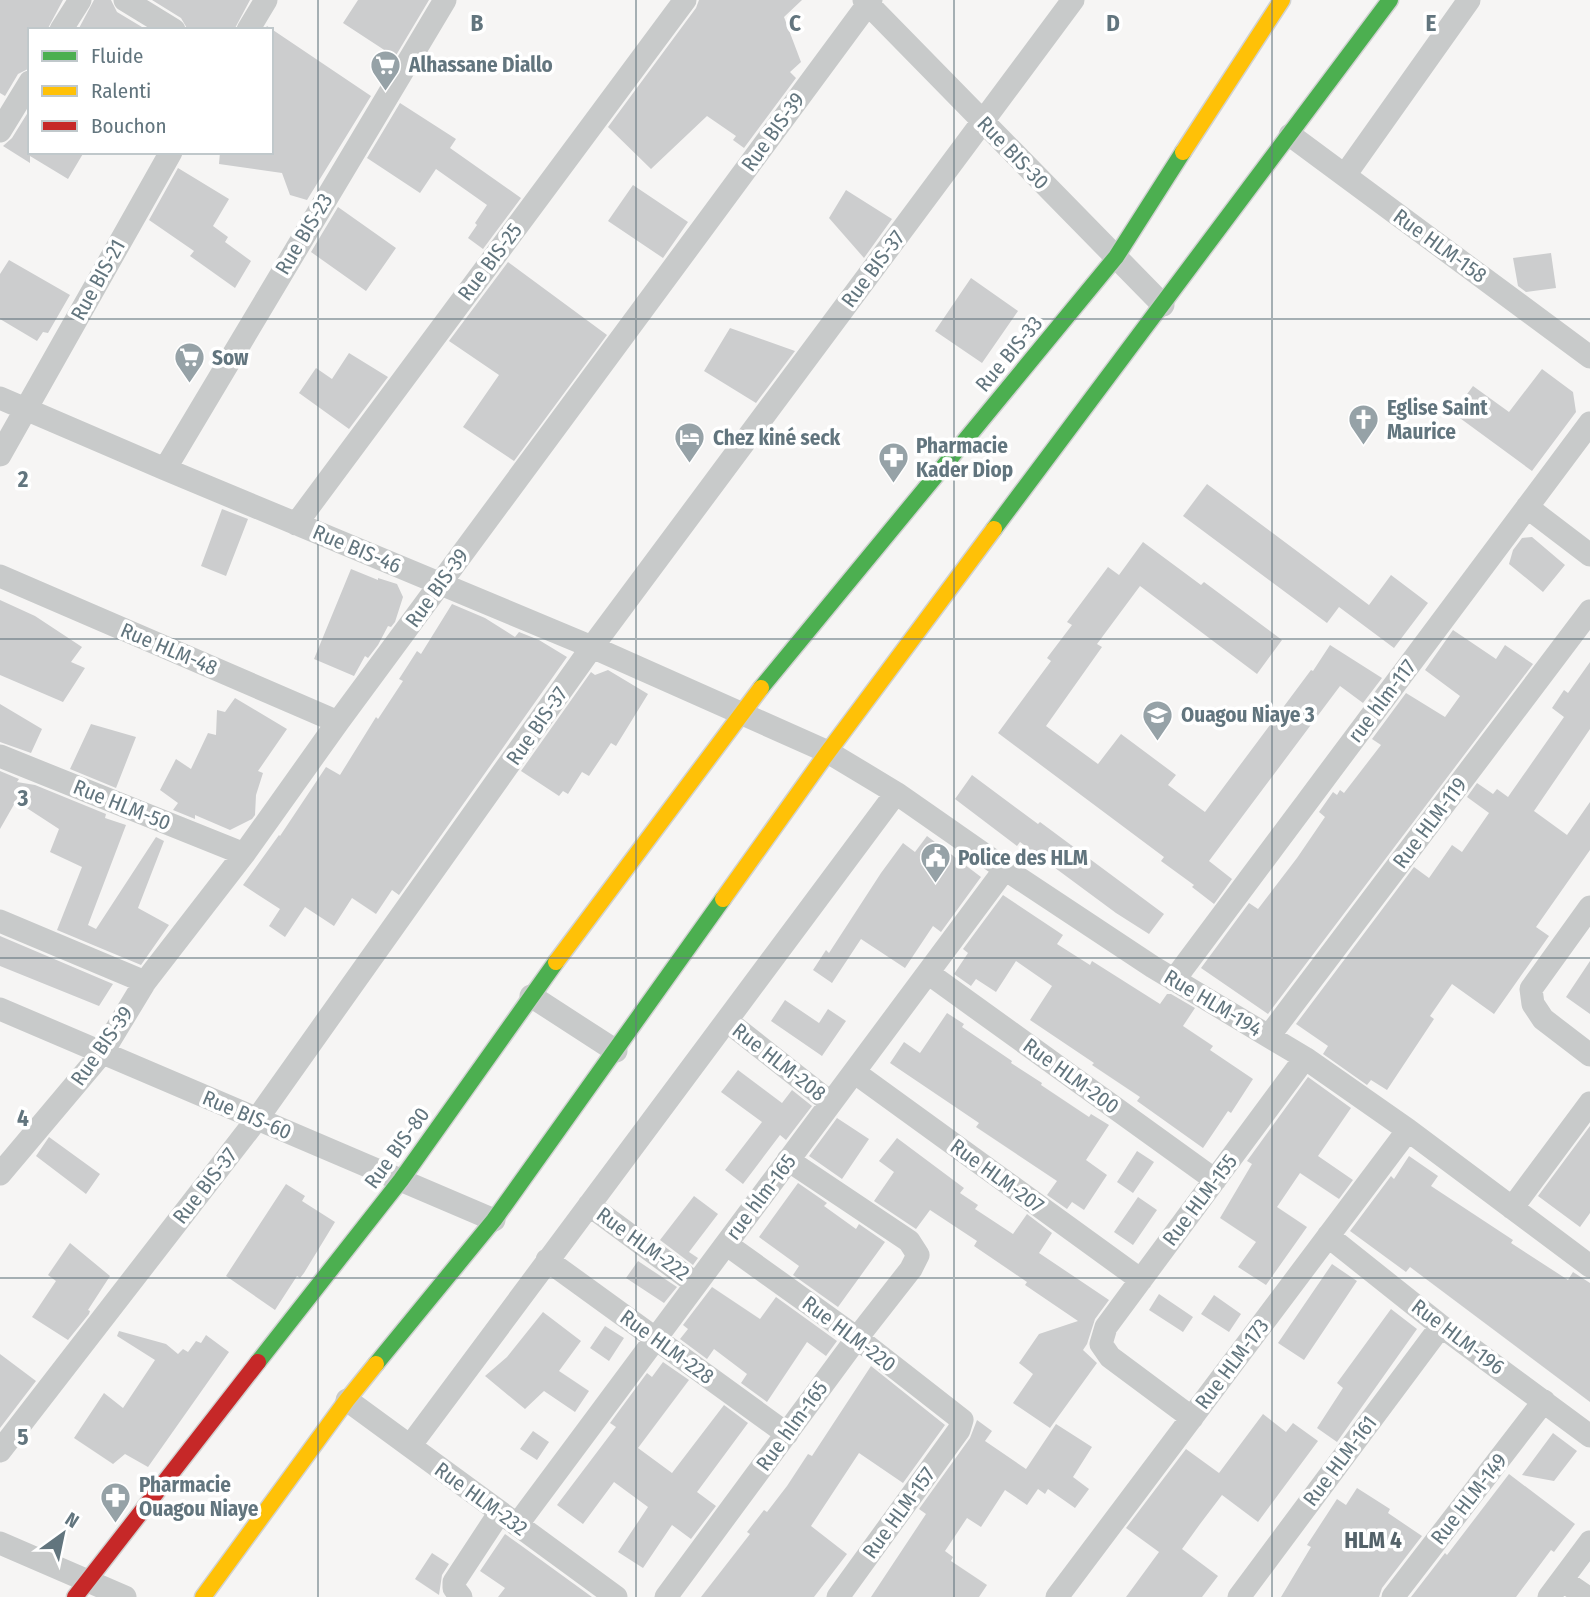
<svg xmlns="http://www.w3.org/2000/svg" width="1590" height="1597" font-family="'Fira Sans Condensed',sans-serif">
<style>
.building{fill:#cccdce}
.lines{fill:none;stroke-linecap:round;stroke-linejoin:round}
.fast-casing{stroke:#d1d2d2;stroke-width:19}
.slow-casing{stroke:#d1d2d2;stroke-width:19}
.jam-casing{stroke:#d1d2d2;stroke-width:19}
.street{stroke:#c8caca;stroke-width:23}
.fast{stroke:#4caf50;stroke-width:16}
.slow{stroke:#ffc107;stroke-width:16}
.jam{stroke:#c62828;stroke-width:16}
.grid{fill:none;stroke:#62757e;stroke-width:2;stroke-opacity:0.55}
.labels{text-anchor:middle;stroke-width:7;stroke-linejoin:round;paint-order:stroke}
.poi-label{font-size:21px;font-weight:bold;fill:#62757e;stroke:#fff;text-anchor:start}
.street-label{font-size:21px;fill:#62757e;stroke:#fff}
.neighbourhood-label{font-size:23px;font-weight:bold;fill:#546269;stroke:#fff}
.grid-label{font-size:23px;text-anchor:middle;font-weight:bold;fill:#62757e;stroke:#fff;stroke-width:7;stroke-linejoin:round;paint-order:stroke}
</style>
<rect width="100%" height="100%" fill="#f6f5f4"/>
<path class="building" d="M0,0H63L47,30H30V68L18,74L5,96L0,93Z
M94,0H111L117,12L147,30H78Z
M152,0H250L234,30H188L181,18Z
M358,0H429L395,57L343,23Z
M699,0H802L784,17L801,62L790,72L796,78L744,148L733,140L736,136L707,116L651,169L608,127L696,8Z
M267,26L371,96L307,200L290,195L282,173L219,164L220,152H271V30H264Z
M400,103L456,139L450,148L521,198L483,249L468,238L477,225L475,223L487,205L436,169L420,193L367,158Z
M30,109V152H84L68,179L30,156V163L3,146L12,138Z
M178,168L229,199L213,226L228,237L225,242L251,261L235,288L190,256L194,251L149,220Z
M633,185L688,222L663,258L608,221Z
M846,190L892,219L864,258L829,218Z
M338,207L396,248L366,291L311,252Z
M1551,253L1556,288L1526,292L1518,286L1513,258Z
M9,260L70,295L48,333L43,332L37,341L0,319V274Z
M508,262L607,335L514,461L463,427L499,375L449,341Z
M971,278L1018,311L982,363L935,331Z
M730,328L795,351L756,403L704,371Z
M349,353L388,377L349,429L299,393L316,368L332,379Z
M1542,369L1573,392L1576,412L1532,471L1453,413L1473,386L1509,412Z
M1207,484L1369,605L1391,575L1428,603L1394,648L1339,607L1327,623L1183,516Z
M222,509L248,519L226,576L201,566Z
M1532,537L1565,565L1543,592L1509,564L1513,550L1522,538Z
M1143,542L1201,585L1204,582L1282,640L1257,674L1140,586L1097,644L1102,647L1046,726L1098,764L1121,734L1176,775L1168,785L1205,812L1311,670L1313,671L1330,645L1382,678L1363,703L1340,686L1209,861L1232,879L1214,904L1192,887L1194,885L1161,861L1164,857L998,733L1051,661L1047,658L1072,625L1067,622L1108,567L1119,575Z
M351,569L378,580V578L397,584L403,597L395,622L391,627L388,626L378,645L368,658L365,656L354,676L314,659Z
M0,600L35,616L82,647L71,662L85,668L63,702L0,675Z
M452,604L485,618L515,637L519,632L539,640L567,657L399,895L392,890L376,914L352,898L334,926L305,907L285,937L269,926L280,909L243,885L279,835L280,836L326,767L340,775L376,717L378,719L403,681L399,679L417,651L421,654Z
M1453,630L1496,659L1505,645L1533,664L1268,1014L1201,968L1249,903L1258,909L1297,858L1325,817L1319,812L1333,792L1337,795L1340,790L1344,793L1381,745L1372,739L1406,693L1445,717L1460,696L1425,670Z
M1590,662V729L1534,811L1567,835L1590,802V850L1536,927L1549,936L1494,1014L1452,984L1430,1016L1434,1019L1387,1090L1371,1080L1367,1085L1323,1054L1328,1046L1296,1024L1414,867L1429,878L1452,845L1462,852L1489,813L1467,797L1477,783L1493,794L1497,789L1508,797L1564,717L1552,708L1564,690L1568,693Z
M608,670L648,694L616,746L611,743L589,776L582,772L568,794L563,791L559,796L521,771L591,672L595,675Z
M235,698L287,729L258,771L263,773L256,795L255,815L252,819L230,830L195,815V819L173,810L178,803L160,790L176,759L191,769L208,733L216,735L217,710L225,712Z
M0,704L42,729L31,753L0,742Z
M91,724L136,737L116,788L70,769Z
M0,771L19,779L17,782L35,785L106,814L105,818L126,825L88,925L96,929L156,837L164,841L138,908L169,925L141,965L57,930L82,867L50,852L59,829L16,801L0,829Z
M972,775L1038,824L1040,822L1164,914L1149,934L1116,913L1020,842L1017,846L955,799Z
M927,836L981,877L941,932L933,926L905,968L861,939L832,983L813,970L826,950L829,953L881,873L903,843L915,852Z
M1003,895L1063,935L1057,944L1090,965L1092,961L1160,1004L1167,994H1171L1195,1008L1183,1026L1213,1046L1210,1050L1253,1079L1231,1113L1228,1111L1203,1148L1137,1101L1140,1097L1092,1065L1094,1063L1030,1020L1052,986L1016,961L996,992L976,979L971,986L954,974L968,953L963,949Z
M0,936L113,984L99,1006L0,966Z
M1590,961V1014L1566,997Z
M785,1000L819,1023L828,1009L846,1021L822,1056L771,1021Z
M947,1013L964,1024L962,1027L1012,1061L1011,1063L1042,1083L1041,1085L1089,1117L1091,1114L1109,1125L1086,1160L1107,1175L1084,1210L1072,1202L1067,1209L1047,1195L1057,1181L976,1127L979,1123L890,1063L904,1042L920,1053Z
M738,1070L782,1103L792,1090L812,1106L786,1140L780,1135L743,1184L725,1170L762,1122L721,1092Z
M1308,1077L1351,1108L1318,1156L1353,1180L1339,1199L1300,1173L1277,1207L1307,1227L1266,1285L1238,1267L1256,1242L1220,1218L1252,1164L1247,1161Z
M837,1118L869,1139L842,1179L809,1156Z
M1590,1126V1213L1580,1227L1538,1196Z
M49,1137L100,1174L86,1194L36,1156Z
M897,1138L964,1188L960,1193L978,1205L975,1209L1013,1234L1027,1214L1052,1233L1039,1253L1109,1300L1095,1319L1087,1344L1083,1350L1097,1363L1050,1428L1013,1403L1033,1374L1019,1363L1039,1334L1078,1321L1025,1285L1027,1282L974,1246L977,1241L930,1210L916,1229L874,1201L894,1172L879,1161Z
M1137,1151L1154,1162L1133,1193L1117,1182Z
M1409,1156L1438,1176L1431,1186L1513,1240L1511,1243L1568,1280L1573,1272L1590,1283V1402L1410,1267L1406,1272L1350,1231L1391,1176L1394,1179Z
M798,1183L827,1203L824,1206L856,1229L859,1224L885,1242L838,1307L793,1275L799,1266L759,1237Z
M286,1184L305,1196L302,1201L335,1222L304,1273L300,1278L297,1276L275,1310L226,1276Z
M694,1196L718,1214L689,1252L698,1258L693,1265L660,1240Z
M1138,1197L1157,1210L1133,1245L1114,1232Z
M70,1243L110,1276L88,1310L90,1311L89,1314L68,1340L32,1317L56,1281L48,1275Z
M638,1261L677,1287L664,1303L626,1278Z
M1332,1264L1357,1281L1304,1360L1278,1343Z
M712,1287L760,1319L776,1297L837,1341L826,1356L807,1342L767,1402L741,1383L747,1374L714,1349L707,1359L680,1339L688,1329L683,1325Z
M1159,1294L1193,1317L1183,1332L1149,1310Z
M1214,1295L1241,1314L1229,1332L1201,1314Z
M1391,1309L1417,1329L1337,1442L1317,1428L1343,1388L1337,1383Z
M543,1312L581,1341L559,1371L589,1391L575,1412L544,1391L525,1409L485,1376L507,1357Z
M605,1326L624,1338L609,1361L590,1348Z
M119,1331L166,1344L178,1354L183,1349L188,1352L196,1341L201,1343L206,1335L229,1352L148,1467L125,1454L113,1464L74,1438L104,1393L123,1408L155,1360L117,1336Z
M0,1354L36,1381L0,1428Z
M663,1362L689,1380L638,1448L672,1473L724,1405L748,1423L697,1492L716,1506L691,1539L672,1525L643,1568L618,1552L648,1507L614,1482L583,1524L557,1505L616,1427L610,1423L647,1373L652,1377Z
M871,1366L945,1425L903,1483L859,1453L811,1526L847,1554L814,1597H701L750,1534L747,1532L764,1510L767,1512L787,1486L808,1454L812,1456Z
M1263,1414L1286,1432L1293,1423L1318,1441L1258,1522L1222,1495L1200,1524L1182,1549L1218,1576L1202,1597H1126L1159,1552L1126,1528L1186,1449L1219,1473Z
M977,1420L992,1431L985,1441L1026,1469L1056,1424L1092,1447L1073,1477L1089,1489L1075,1508L1048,1489L1045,1494L1038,1489L1027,1505L1005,1490L981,1527L967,1518L945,1551L953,1557L951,1561L987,1585L979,1597H871L926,1514L919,1509L970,1438Z
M533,1431L549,1442L537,1460L520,1449Z
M1553,1433L1577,1451L1554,1481L1522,1475Z
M1509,1474L1575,1524L1554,1552L1551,1550L1516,1597H1411L1445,1553L1447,1555Z
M1357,1488L1390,1509L1388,1513L1422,1536L1382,1588L1379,1597H1281L1311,1547L1307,1545L1337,1499L1346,1505Z
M505,1534L519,1544L592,1597H498L505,1588L480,1571Z
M432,1553L449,1564L442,1575L439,1595L415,1579Z"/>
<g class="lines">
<defs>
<path id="fast" d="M994,529L1390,0
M761,688L1116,257L1183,152
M258,1362L401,1180L556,962
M376,1364L494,1220L723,899"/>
<path id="slow" d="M1183,152L1282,0
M723,899L828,752L994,529
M556,962L761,688
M203,1597L347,1400L376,1364"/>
<path id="jam" d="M75,1597L258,1362"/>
</defs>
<use href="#fast" class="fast-casing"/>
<use href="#slow" class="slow-casing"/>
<use href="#jam" class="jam-casing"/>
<path class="street" d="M125,0L174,30
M864,0L1163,305
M61,30L80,0
M248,30L266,0
M0,131L30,82
M1290,135L1590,357
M1345,175L1469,0
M0,398L165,469L592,647L828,752L896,793L1005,869L1153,967L1305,1058L1408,1130L1590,1266
M0,455L171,152
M165,469L445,0
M1527,507L1590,555
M296,524L685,0
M0,576L338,722
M0,756L244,854
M1590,907L1531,989L1533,1004L1543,1019L1590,1055
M0,921L145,982
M928,973L1215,1180
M1174,980L1590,423
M531,996L616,1051
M0,1009L494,1220
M727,1021L831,1103
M1269,1036L1590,611
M854,1072L1141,1280
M0,1174L102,1053L145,982L244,854L338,722L871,0
M589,1205L696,1284
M1512,1208L1590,1103
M1328,1236L1441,1326L1590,1436
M726,1244L857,1338L962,1420L959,1430L838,1597
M547,1260L787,1434
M347,1400L616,1597
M1192,1418L1110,1357L1101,1344L1106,1327L1305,1058
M410,1446L896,793
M0,1451L257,1119L592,647L1073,0
M517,1525L1005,869
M0,1543L125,1597
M1562,1580L1587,1597
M461,1597L454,1588V1582L500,1512
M666,1597L857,1338L911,1269L918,1255L909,1241L788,1160
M1057,1597L1408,1130
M1239,1597L1441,1326
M1393,1597L1544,1401
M1549,1597L1590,1542"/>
<use href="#fast" class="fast"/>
<use href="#slow" class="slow"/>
<use href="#jam" class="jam"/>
</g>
<path class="grid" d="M318,0V1597M636,0V1597M954,0V1597M1272,0V1597M0,319H1590M0,639H1590M0,958H1590M0,1278H1590"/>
<defs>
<symbol id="supermarket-pin" viewBox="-11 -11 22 30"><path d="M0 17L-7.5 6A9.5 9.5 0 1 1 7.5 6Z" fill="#96a2a7" stroke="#fff"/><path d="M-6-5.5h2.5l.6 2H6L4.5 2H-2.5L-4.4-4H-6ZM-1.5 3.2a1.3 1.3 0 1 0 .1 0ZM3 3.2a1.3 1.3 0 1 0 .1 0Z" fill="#fff"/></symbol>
<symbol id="church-pin" viewBox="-11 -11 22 30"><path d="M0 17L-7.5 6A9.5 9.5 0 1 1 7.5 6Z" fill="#96a2a7" stroke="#fff"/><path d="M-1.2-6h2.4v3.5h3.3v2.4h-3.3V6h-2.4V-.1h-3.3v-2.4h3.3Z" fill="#fff"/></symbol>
<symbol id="hotel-pin" viewBox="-11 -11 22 30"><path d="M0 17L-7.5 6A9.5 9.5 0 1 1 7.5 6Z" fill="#96a2a7" stroke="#fff"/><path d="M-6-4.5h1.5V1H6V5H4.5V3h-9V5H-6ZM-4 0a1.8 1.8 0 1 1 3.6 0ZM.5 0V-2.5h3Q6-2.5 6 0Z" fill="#fff"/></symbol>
<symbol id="pharmacy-pin" viewBox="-11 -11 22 30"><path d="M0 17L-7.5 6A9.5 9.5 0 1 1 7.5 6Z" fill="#96a2a7" stroke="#fff"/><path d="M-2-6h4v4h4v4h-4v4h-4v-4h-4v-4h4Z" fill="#fff"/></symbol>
<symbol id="school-pin" viewBox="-11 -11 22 30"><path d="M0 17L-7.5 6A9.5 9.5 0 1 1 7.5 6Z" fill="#96a2a7" stroke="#fff"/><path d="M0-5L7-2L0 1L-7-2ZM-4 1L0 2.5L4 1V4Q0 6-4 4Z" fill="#fff"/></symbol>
<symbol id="civic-pin" viewBox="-11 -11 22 30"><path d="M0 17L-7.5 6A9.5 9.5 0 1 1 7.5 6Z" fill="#96a2a7" stroke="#fff"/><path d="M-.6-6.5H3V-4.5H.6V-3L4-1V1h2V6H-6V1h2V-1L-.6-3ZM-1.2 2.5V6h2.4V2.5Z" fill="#fff"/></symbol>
</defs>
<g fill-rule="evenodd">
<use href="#supermarket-pin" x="368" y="48" width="35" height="47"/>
<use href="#supermarket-pin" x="172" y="340" width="35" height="47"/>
<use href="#church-pin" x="1346" y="402" width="35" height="47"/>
<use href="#hotel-pin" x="672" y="420" width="35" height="47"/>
<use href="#pharmacy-pin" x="876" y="440" width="35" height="47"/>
<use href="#school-pin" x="1140" y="698" width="35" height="47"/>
<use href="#civic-pin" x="918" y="840" width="35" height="47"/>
<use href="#pharmacy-pin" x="98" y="1480" width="35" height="47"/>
</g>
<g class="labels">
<g class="poi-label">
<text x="409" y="72">Alhassane Diallo</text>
<text x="212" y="365">Sow</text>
<text x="1387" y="415">Eglise Saint<tspan x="1387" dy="24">Maurice</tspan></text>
<text x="713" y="445">Chez kiné seck</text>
<text x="916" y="453">Pharmacie<tspan x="916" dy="24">Kader Diop</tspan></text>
<text x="1181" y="722">Ouagou Niaye 3</text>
<text x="958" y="865">Police des HLM</text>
<text x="139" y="1492">Pharmacie<tspan x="139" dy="24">Ouagou Niaye</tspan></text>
</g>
<g class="street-label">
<text transform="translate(773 132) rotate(-54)" y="7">Rue BIS-39</text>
<text transform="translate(1013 153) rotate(46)" y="7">Rue BIS-30</text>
<text transform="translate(304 234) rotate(-59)" y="7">Rue BIS-23</text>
<text transform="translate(1440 246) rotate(36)" y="7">Rue HLM-158</text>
<text transform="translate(490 262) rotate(-53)" y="7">Rue BIS-25</text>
<text transform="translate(873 269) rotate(-53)" y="7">Rue BIS-37</text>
<text transform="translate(98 280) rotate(-61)" y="7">Rue BIS-21</text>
<text transform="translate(1009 354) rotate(-50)" y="7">Rue BIS-33</text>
<text transform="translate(357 549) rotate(23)" y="7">Rue BIS-46</text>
<text transform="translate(437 588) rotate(-54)" y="7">Rue BIS-39</text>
<text transform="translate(169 649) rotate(23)" y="7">Rue HLM-48</text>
<text transform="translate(1382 701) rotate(-53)" y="7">rue hlm-117</text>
<text transform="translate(537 726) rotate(-55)" y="7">Rue BIS-37</text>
<text transform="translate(122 805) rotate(22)" y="7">Rue HLM-50</text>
<text transform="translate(1430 823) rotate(-53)" y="7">Rue HLM-119</text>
<text transform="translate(1213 1003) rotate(31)" y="7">Rue HLM-194</text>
<text transform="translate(102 1046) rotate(-55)" y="7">Rue BIS-39</text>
<text transform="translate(779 1062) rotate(38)" y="7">Rue HLM-208</text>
<text transform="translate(1071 1076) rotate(36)" y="7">Rue HLM-200</text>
<text transform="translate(247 1115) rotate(23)" y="7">Rue BIS-60</text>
<text transform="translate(397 1148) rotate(-54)" y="7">Rue BIS-80</text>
<text transform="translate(997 1176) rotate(36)" y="7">Rue HLM-207</text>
<text transform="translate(205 1186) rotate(-52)" y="7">Rue BIS-37</text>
<text transform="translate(761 1197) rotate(-53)" y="7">rue hlm-165</text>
<text transform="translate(1200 1200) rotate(-53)" y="7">Rue HLM-155</text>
<text transform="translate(643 1244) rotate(36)" y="7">Rue HLM-222</text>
<text transform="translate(849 1334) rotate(37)" y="7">Rue HLM-220</text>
<text transform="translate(1458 1337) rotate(37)" y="7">Rue HLM-196</text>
<text transform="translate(667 1347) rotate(36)" y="7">Rue HLM-228</text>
<text transform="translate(1232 1364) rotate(-53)" y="7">Rue HLM-173</text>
<text transform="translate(792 1426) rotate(-54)" y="7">Rue hlm-165</text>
<text transform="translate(1340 1461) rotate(-53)" y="7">Rue HLM-161</text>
<text transform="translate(481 1499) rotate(36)" y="7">Rue HLM-232</text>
<text transform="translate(1469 1499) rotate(-52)" y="7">Rue HLM-149</text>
<text transform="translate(899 1513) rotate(-54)" y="7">Rue HLM-157</text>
</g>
<g class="neighbourhood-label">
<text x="1373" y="1548">HLM 4</text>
</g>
</g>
<g class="grid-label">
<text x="477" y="31">B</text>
<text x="795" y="31">C</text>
<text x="1113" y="31">D</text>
<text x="1431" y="31">E</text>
<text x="23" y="487">2</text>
<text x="23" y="806">3</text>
<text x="23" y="1126">4</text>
<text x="23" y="1445">5</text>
</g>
<rect x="28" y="28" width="245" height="126" fill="#ffffff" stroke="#c0c8cb" stroke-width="2"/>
<rect x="42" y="51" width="35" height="10" fill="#4caf50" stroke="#c0c8cb" stroke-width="2"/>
<text x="91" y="63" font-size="21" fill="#62757e">Fluide</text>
<rect x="42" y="86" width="35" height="10" fill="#ffc107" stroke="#c0c8cb" stroke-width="2"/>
<text x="91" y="98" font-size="21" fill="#62757e">Ralenti</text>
<rect x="42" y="121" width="35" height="10" fill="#c62828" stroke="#c0c8cb" stroke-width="2"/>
<text x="91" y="133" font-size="21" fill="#62757e">Bouchon</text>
<g transform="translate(63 1534) rotate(33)" stroke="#ffffff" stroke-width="5" paint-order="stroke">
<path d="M0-5L12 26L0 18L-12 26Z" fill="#62757e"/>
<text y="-10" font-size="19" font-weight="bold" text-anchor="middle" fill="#62757e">N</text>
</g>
</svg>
